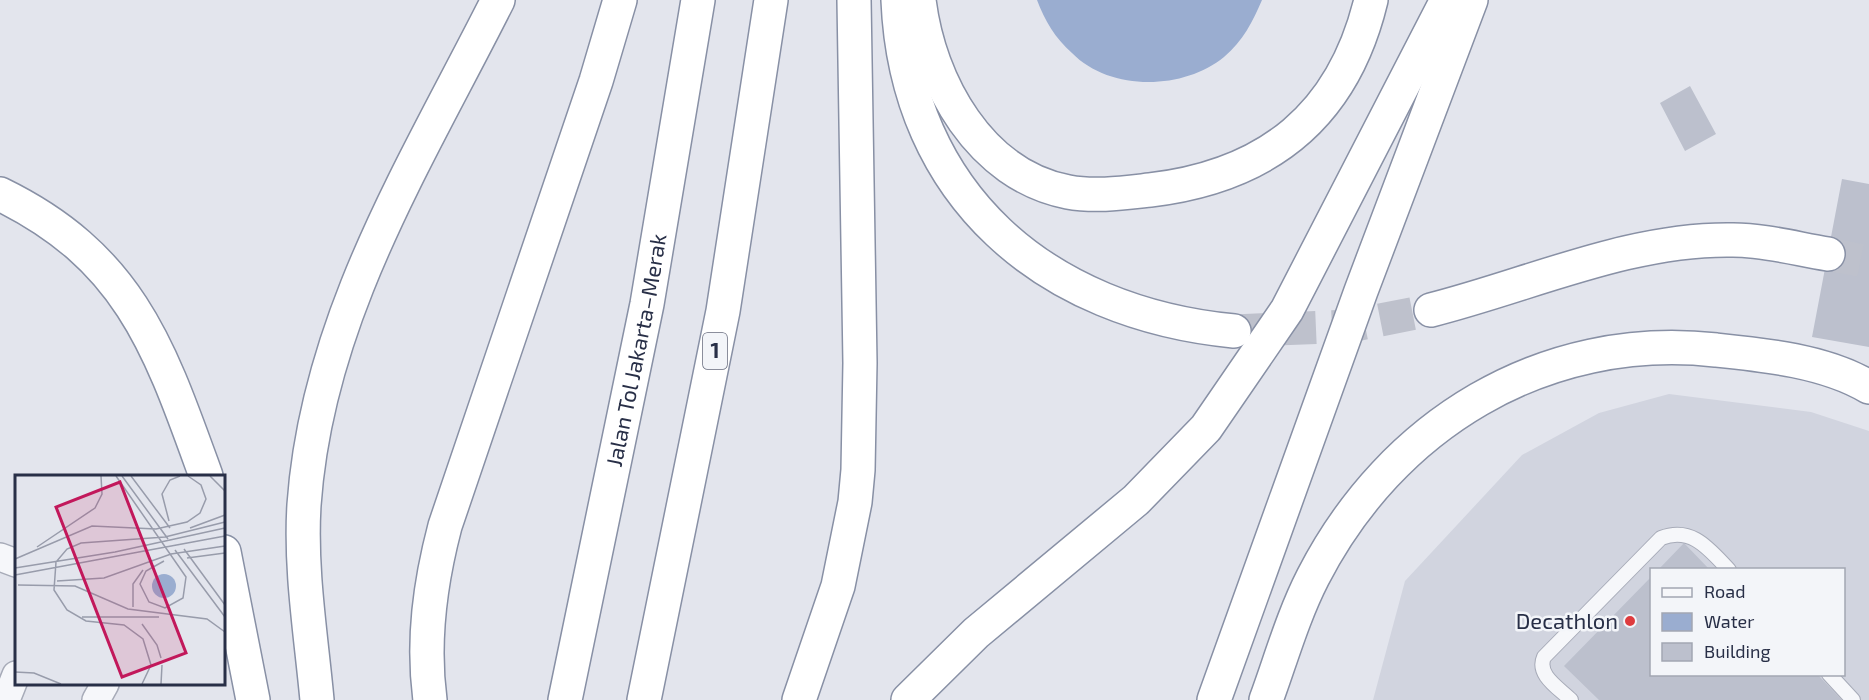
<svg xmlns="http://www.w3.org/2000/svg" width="1869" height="700" font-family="'Exo 2',sans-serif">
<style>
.built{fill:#d1d4df;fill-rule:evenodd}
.water{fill:#9aadd0}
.building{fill:#bcc0cd}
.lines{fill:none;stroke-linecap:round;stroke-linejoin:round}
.motorway-tunnel{stroke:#bec1cc;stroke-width:33;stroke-dasharray:33 16;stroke-linecap:butt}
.service-casing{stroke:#a7abb8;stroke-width:16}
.minor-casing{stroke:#a7abb8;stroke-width:30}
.motorway-casing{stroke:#8890a5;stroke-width:36}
.service{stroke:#f6f7fa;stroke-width:14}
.minor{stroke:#f6f7fa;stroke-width:27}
.motorway{stroke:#fff;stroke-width:33}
.poi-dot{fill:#de3b3e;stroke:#f3f5f9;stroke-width:2}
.labels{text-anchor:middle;stroke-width:5;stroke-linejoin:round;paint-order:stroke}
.shield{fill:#f3f5f9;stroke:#656a7c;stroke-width:1.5}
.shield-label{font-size:21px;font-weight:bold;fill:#282f47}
.street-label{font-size:22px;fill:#282f47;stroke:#f3f5f9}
.poi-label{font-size:22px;fill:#282f47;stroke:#f3f5f9;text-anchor:end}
.inset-road{fill:none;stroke:#989cab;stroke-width:1.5}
.view{fill:#c2185b;fill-opacity:0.15;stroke:#c2185b;stroke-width:3}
.inset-edge{fill:none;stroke:#282f47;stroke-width:3}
</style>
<rect width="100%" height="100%" fill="#e3e5ed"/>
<path class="built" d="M1669,394L1811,412L1869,431V700H1373L1405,581L1522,455L1599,413ZM1652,570H1844V674H1652Z"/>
<path class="water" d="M1037,0H1262C1253,21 1243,41 1224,57C1184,90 1110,92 1072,53C1055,38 1045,21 1037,0Z"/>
<path class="building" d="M1690,86L1716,134L1685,151L1660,103Z
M1842,179L1869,184V347L1812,337Z
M1684,543L1710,570H1658Z
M1652,576V674H1817L1842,700H1599L1564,666Z"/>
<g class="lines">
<path class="motorway-tunnel" d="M1828,254L1869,262
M1234,331L1350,326L1431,310"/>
<defs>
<path id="service" d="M1829,674L1853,700
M1571,700C1559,688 1536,675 1544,657L1661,538C1692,526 1709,549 1729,570"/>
<path id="minor" d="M0,557L16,563
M6,700L16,675
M96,700L105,684"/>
<g id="motorway">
<path d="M898,0C906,196 1046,313 1234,331"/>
<path d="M919,0C929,83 980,175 1068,192C1095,197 1123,193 1150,190C1268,176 1343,116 1371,0"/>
<path d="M0,194C131,258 160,349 206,476"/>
<path d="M1431,310C1530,285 1630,238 1733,240C1765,240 1797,249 1828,254"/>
<path d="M224,552L253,700"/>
<path d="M317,700C311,635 300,570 304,505C317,318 416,163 498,0"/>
<path d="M430,700C422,640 430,583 445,526L596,81L620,0"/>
<path id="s1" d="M565,700L647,304L698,0"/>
<path d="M644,700L723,311L771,0"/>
<path d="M799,700L838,586L855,502L858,470L860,363L854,0"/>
<path d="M908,700L976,633L1136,500L1206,428L1287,310L1447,0"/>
<path d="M1214,700L1361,291L1471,0"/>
<path d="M1266,700C1281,659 1293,616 1313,577C1391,425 1543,331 1716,350C1765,355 1825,361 1869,387"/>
</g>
</defs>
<use href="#service" class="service-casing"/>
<use href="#minor" class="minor-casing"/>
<use href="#motorway" class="motorway-casing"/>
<use href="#service" class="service"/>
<use href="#minor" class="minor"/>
<use href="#motorway" class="motorway"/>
</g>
<circle class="poi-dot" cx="1630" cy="621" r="6"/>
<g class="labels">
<rect class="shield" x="703" y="333" width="24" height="36" rx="4.5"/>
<g class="shield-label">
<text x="715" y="358">1</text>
</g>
<g class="street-label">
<text dy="8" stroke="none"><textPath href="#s1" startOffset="357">Jalan Tol Jakarta–Merak</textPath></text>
</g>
<g class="poi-label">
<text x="1618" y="629">Decathlon</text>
</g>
</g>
<g transform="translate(15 475)">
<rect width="210" height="210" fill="#e3e5ed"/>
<path d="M137 111a12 12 0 1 1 24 0a12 12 0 1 1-24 0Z" fill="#9aadd0"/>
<path class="inset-road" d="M101,1L171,102L168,123L150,133L134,127L125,109L131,96L149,86M107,1L153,64M116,1L155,53M195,1L210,16M154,46L147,19L155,5L165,1M175,53L210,40M22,72L80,33L87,19L86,1M169,74L210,130M160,75L210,142M172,83L210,78M0,84L77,51L141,54L172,47L185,38L191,24L186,10L173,1M0,93L100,77L210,53M0,100L210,61M42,106L89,103L156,79L210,71M3,110L60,111L113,134L192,144L210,157M118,132V109L128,95M67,142H144M127,149L142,170L146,183M0,197L19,198L46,209M127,209L136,190L128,164L109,150L71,146L52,135L39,115L41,87L52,74L66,68L150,62L210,47M146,209L147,190"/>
<path class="view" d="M105,7L171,178L107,202L41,32Z"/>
<rect width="210" height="210" class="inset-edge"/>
</g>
<rect x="1650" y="568" width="195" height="108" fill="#f3f5f9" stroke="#a2a6b2" stroke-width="1.5"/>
<rect x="1662" y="588" width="30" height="9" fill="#f6f7fa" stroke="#a2a6b2" stroke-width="1.5"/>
<text x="1704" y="598" font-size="18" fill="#282f47">Road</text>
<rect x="1662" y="613" width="30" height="18" fill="#9aadd0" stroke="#a2a6b2" stroke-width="1.5"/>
<text x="1704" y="628" font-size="18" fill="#282f47">Water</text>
<rect x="1662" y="643" width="30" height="18" fill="#bcc0cd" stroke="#a2a6b2" stroke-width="1.5"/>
<text x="1704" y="658" font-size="18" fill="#282f47">Building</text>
</svg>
